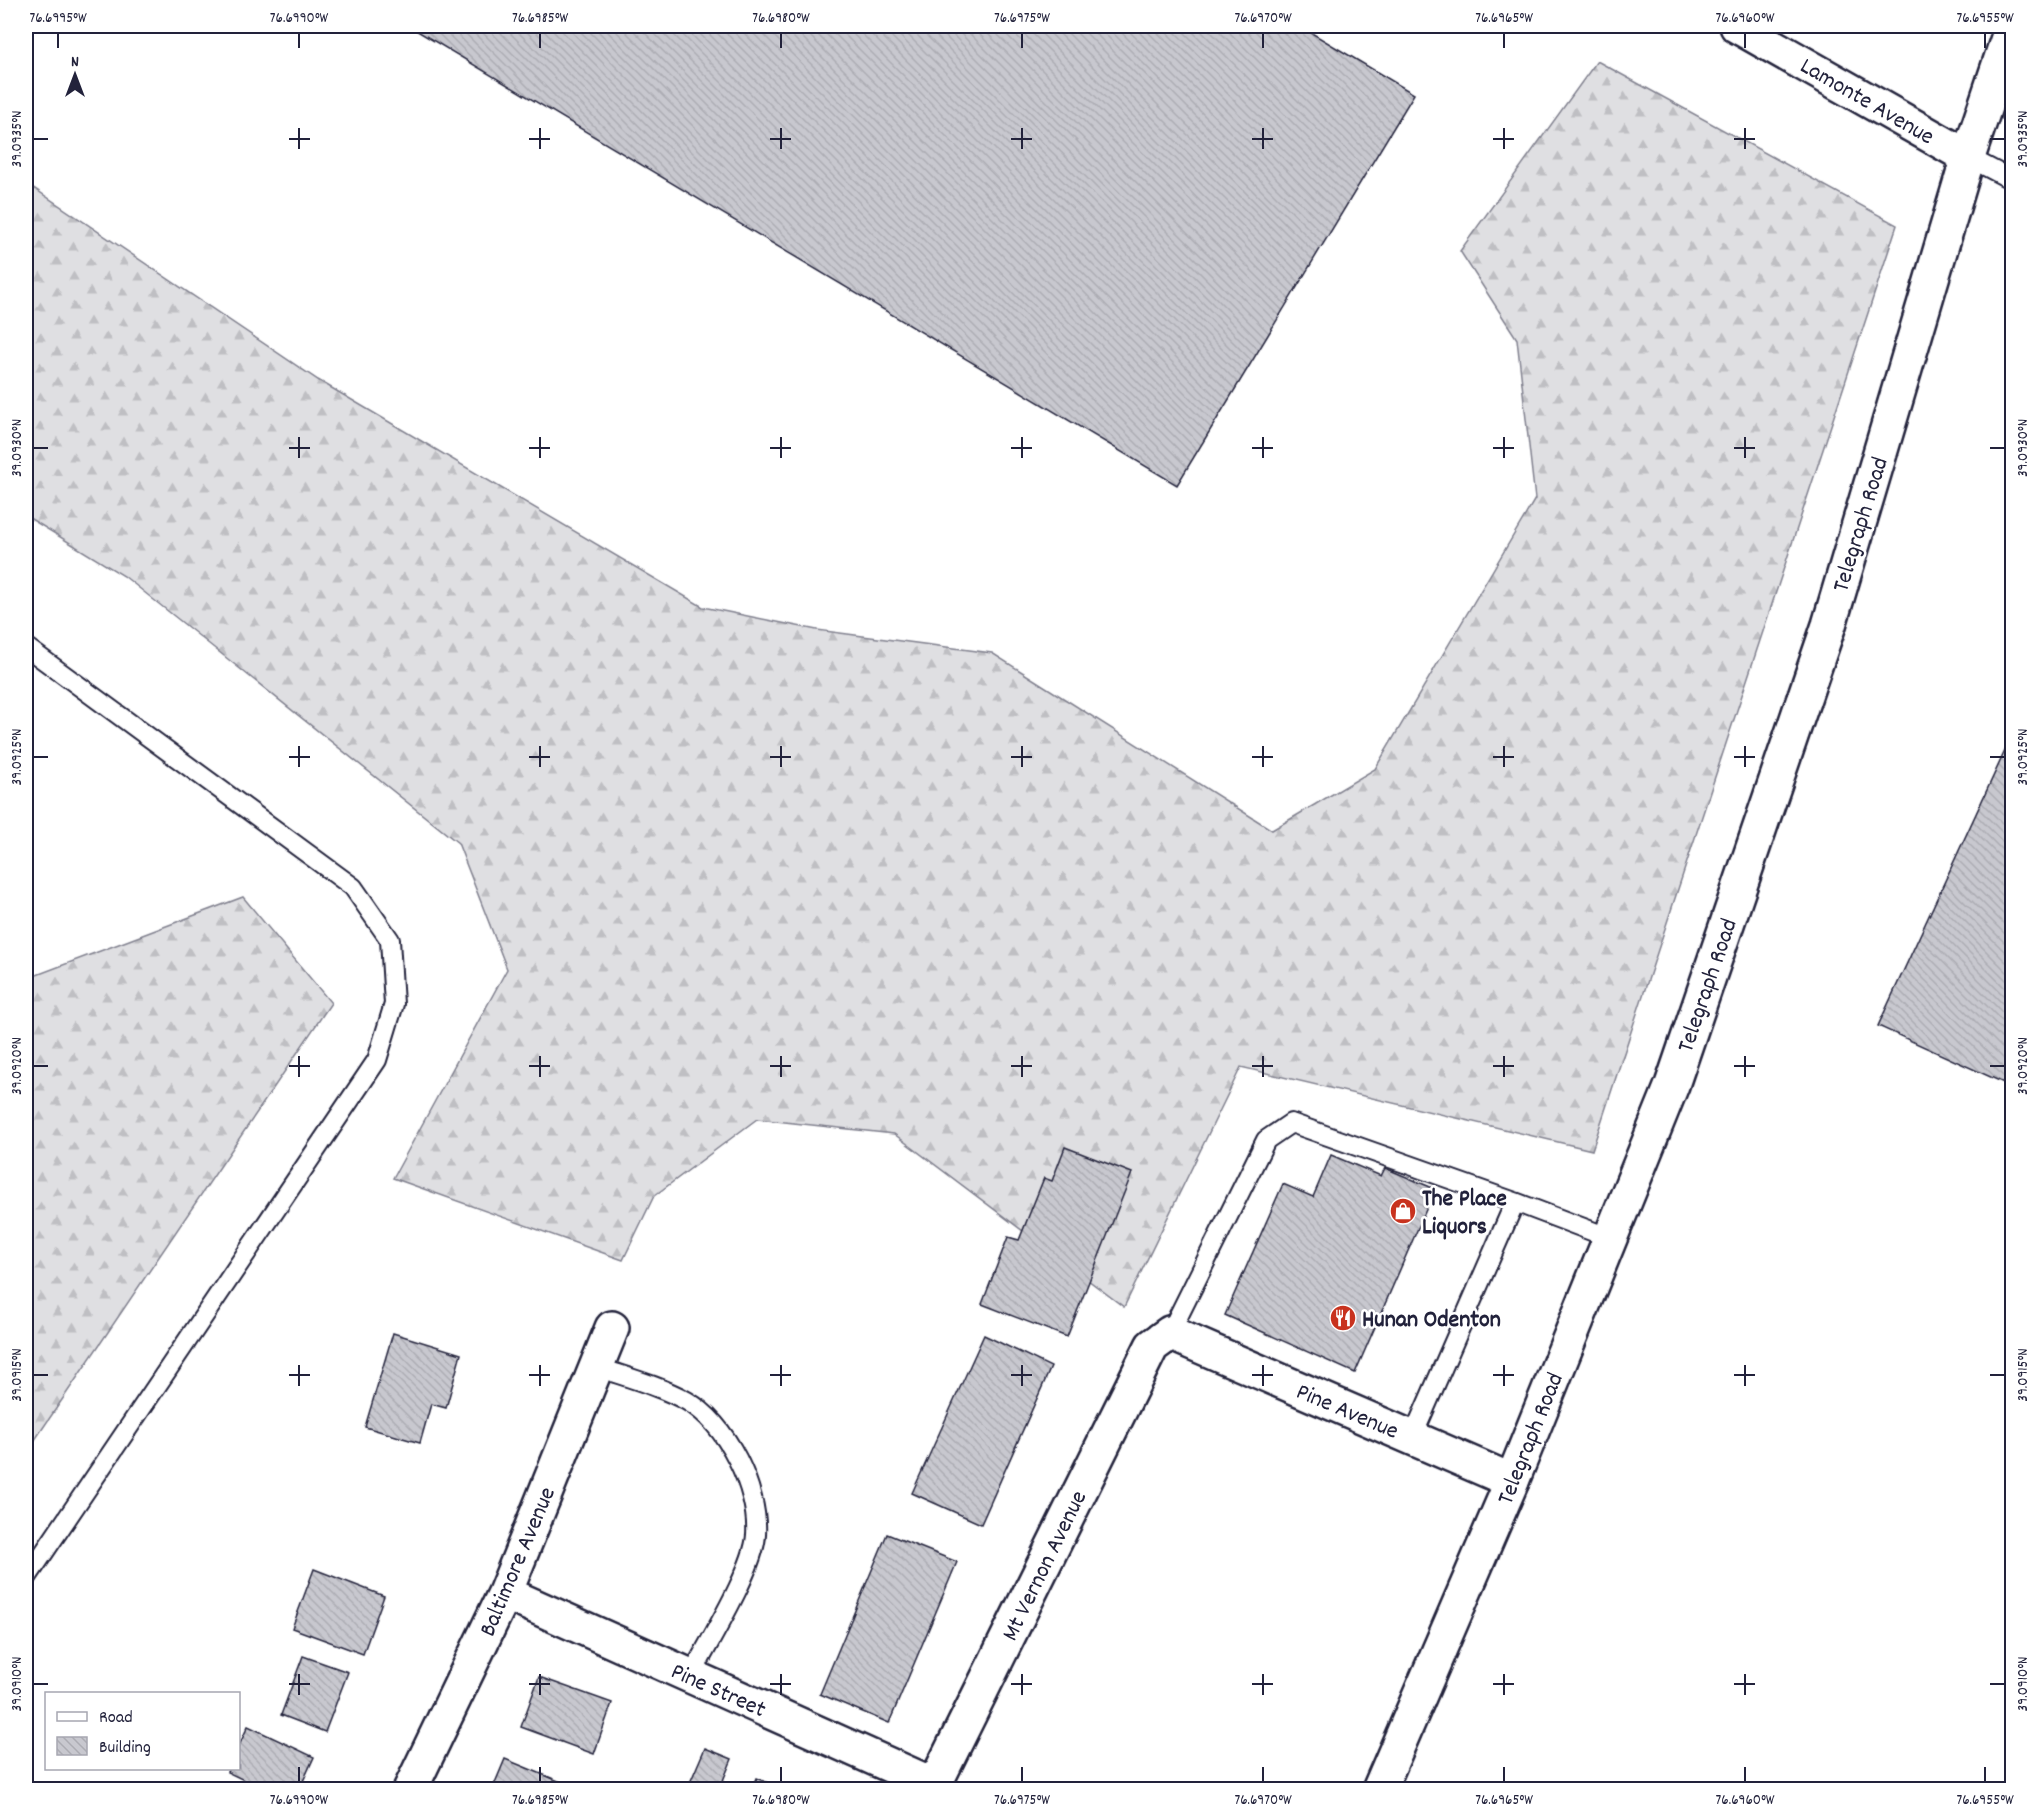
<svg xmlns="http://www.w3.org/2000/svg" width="2038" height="1815" font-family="Dekko,sans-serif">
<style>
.forest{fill:url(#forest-firs);stroke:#80808e;stroke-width:1.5}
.building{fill:url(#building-back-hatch);stroke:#22223b;stroke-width:1.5}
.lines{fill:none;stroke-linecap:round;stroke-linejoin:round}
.service-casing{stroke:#22223b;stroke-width:22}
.minor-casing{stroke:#22223b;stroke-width:38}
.secondary-casing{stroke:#22223b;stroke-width:38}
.service{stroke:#fff;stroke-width:18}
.minor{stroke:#fff;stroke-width:33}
.secondary{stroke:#fff;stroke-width:33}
.ticks{fill:none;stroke:#22223b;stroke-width:2}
.labels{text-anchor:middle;stroke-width:5;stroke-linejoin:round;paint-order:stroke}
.street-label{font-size:24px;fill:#22223b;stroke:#fff}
.poi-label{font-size:24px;font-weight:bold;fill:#22223b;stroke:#fff;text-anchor:start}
.neatline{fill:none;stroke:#22223b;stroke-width:2}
.ticks-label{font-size:15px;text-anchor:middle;fill:#22223b}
</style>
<defs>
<pattern id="forest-firs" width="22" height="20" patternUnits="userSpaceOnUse" patternTransform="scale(1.5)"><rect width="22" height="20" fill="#dfdfe2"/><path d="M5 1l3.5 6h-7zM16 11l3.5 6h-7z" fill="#bfbfc3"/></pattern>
<pattern id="building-back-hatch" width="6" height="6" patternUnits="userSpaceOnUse" patternTransform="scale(1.5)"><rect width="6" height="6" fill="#c8c8cf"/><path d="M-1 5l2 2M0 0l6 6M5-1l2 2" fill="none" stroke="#acacb3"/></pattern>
</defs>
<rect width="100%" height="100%" fill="#fff"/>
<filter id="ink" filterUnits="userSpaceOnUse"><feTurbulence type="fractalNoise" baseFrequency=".0167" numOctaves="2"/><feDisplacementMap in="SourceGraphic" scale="12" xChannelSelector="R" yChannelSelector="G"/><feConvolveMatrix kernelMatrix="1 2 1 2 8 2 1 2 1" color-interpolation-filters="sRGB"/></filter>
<g filter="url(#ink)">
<path class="forest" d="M1597,61L1897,225L1592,1150L1241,1067L1124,1307L894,1134L757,1119L654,1196L623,1260L393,1178L507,969L458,843L124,576L26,516V183L318,380L703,607L817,630L992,653L1272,830L1375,769L1535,499L1517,339L1460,251Z
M243,897L331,1003L26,1453V979Z"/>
<path class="building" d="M409,26H1300L1414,94L1177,485Z
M2010,740L2012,741V1069L2006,1084L1878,1026Z
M1065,1147L1132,1173L1067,1337L982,1304L1008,1237L1019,1240L1044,1178L1052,1181Z
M1331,1155L1381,1176L1385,1168L1435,1189L1355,1373L1225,1315L1283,1184L1313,1197Z
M393,1333L461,1354L446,1408L431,1404L420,1443L365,1427Z
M984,1335L1051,1367L981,1524L912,1493Z
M887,1534L957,1562L889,1723L820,1694Z
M314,1569L384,1596L363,1654L292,1628Z
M303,1656L348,1672L325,1732L281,1715Z
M539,1677L612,1703L594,1754L521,1727Z
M248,1726L314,1757L299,1790H265L227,1772L229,1768H238V1748Z
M705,1748L732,1759L719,1790H700L689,1785Z
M505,1759L561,1782L558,1790H492Z
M756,1778L785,1790H751Z"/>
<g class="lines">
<defs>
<path id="service" d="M1968,157L2012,180
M26,647L353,887L390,940L394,1004L377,1060L26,1579
M1170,1333L1266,1140L1291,1123L1515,1202
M597,1367C626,1377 660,1386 687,1401C727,1424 759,1489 756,1535C754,1569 708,1643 691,1676
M1412,1438L1515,1202L1610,1238"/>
<path id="minor" d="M1737,26L1968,157
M505,1593L934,1785
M410,1790L505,1593L612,1328
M932,1790L1152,1346L1170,1333L1512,1481"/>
<path id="secondary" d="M1379,1790L1512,1481L1672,1085L1829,625L1968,157L2012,26"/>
</defs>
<use href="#service" class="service-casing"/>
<use href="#minor" class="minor-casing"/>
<use href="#secondary" class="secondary-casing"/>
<use href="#service" class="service"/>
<use href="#minor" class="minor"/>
<use href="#secondary" class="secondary"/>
</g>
</g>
<path class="ticks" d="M58,33V48M299,33V48M540,33V48M781,33V48M1022,33V48M1263,33V48M1504,33V48M1745,33V48M1985,33V48M299,128V149M540,128V149M781,128V149M1022,128V149M1263,128V149M1504,128V149M1745,128V149M33,139H48M289,139H310M529,139H550M770,139H791M1011,139H1032M1252,139H1273M1493,139H1514M1734,139H1755M1990,139H2005M299,437V458M540,437V458M781,437V458M1022,437V458M1263,437V458M1504,437V458M1745,437V458M33,448H48M289,448H310M529,448H550M770,448H791M1011,448H1032M1252,448H1273M1493,448H1514M1734,448H1755M1990,448H2005M299,746V767M540,746V767M781,746V767M1022,746V767M1263,746V767M1504,746V767M1745,746V767M33,757H48M289,757H310M529,757H550M770,757H791M1011,757H1032M1252,757H1273M1493,757H1514M1734,757H1755M1990,757H2005M299,1056V1077M540,1056V1077M781,1056V1077M1022,1056V1077M1263,1056V1077M1504,1056V1077M1745,1056V1077M33,1066H48M289,1066H310M529,1066H550M770,1066H791M1011,1066H1032M1252,1066H1273M1493,1066H1514M1734,1066H1755M1990,1066H2005M299,1365V1386M540,1365V1386M781,1365V1386M1022,1365V1386M1263,1365V1386M1504,1365V1386M1745,1365V1386M33,1375H48M289,1375H310M529,1375H550M770,1375H791M1011,1375H1032M1252,1375H1273M1493,1375H1514M1734,1375H1755M1990,1375H2005M299,1674V1695M540,1674V1695M781,1674V1695M1022,1674V1695M1263,1674V1695M1504,1674V1695M1745,1674V1695M33,1684H48M289,1684H310M529,1684H550M770,1684H791M1011,1684H1032M1252,1684H1273M1493,1684H1514M1734,1684H1755M1990,1684H2005M299,1767V1782M540,1767V1782M781,1767V1782M1022,1767V1782M1263,1767V1782M1504,1767V1782M1745,1767V1782M1985,1767V1782"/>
<defs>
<symbol id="shop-disc" viewBox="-11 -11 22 22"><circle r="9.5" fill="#c8321e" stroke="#fff"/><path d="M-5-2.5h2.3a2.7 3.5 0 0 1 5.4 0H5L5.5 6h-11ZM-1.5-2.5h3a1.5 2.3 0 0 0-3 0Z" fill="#fff"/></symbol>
<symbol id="restaurant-disc" viewBox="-11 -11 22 22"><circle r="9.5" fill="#c8321e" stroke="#fff"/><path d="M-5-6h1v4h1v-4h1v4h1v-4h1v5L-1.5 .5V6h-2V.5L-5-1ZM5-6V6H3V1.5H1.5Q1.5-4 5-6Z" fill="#fff"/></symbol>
</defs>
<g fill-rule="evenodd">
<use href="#shop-disc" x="1388" y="1196" width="30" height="30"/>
<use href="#restaurant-disc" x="1328" y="1303" width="30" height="30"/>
</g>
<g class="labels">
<g class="street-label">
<text transform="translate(1868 100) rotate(30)" y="8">Lamonte Avenue</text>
<text transform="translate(1859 524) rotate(-73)" y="8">Telegraph Road</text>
<text transform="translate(1706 985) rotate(-71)" y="8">Telegraph Road</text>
<text transform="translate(1348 1410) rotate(23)" y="8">Pine Avenue</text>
<text transform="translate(1529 1438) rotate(-68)" y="8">Telegraph Road</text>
<text transform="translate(516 1561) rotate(-67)" y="8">Baltimore Avenue</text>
<text transform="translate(1043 1565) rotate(-64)" y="8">Mt Vernon Avenue</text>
<text transform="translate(719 1689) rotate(24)" y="8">Pine Street</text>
</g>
<g class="poi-label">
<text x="1422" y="1205">The Place<tspan x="1422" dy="28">Liquors</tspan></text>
<text x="1362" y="1326">Hunan Odenton</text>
</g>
</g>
<rect width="2038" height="1815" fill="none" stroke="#fff" stroke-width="66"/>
<rect x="45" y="1692" width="195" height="78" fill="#ffffff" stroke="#a7a7b1" stroke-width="1.5"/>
<rect x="57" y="1712" width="30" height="9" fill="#ffffff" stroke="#a7a7b1" stroke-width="1.5"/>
<text x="99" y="1722" font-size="18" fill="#22223b">Road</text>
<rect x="57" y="1737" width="30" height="18" fill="url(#building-back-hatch)" stroke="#a7a7b1" stroke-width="1.5"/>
<text x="99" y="1752" font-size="18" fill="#22223b">Building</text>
<g transform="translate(75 75)" stroke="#ffffff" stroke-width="4.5" paint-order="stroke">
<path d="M0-4.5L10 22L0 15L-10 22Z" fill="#22223b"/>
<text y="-9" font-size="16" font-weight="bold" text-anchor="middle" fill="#22223b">N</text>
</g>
<rect x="33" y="33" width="1972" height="1749" class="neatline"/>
<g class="ticks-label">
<text x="58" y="22">76.6995°W</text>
<text x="299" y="22">76.6990°W</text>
<text x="540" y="22">76.6985°W</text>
<text x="781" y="22">76.6980°W</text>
<text x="1022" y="22">76.6975°W</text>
<text x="1263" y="22">76.6970°W</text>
<text x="1504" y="22">76.6965°W</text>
<text x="1745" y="22">76.6960°W</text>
<text x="1985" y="22">76.6955°W</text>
<text transform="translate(16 139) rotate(-90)" y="5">39.0935°N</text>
<text transform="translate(2022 139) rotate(-90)" y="5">39.0935°N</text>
<text transform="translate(16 448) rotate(-90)" y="5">39.0930°N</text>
<text transform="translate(2022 448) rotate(-90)" y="5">39.0930°N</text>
<text transform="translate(16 757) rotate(-90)" y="5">39.0925°N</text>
<text transform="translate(2022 757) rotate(-90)" y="5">39.0925°N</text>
<text transform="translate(16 1066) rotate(-90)" y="5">39.0920°N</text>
<text transform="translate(2022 1066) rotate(-90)" y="5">39.0920°N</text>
<text transform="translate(16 1375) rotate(-90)" y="5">39.0915°N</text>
<text transform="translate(2022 1375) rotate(-90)" y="5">39.0915°N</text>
<text transform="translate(16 1684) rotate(-90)" y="5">39.0910°N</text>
<text transform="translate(2022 1684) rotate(-90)" y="5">39.0910°N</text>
<text x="299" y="1804">76.6990°W</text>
<text x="540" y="1804">76.6985°W</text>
<text x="781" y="1804">76.6980°W</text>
<text x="1022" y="1804">76.6975°W</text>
<text x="1263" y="1804">76.6970°W</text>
<text x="1504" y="1804">76.6965°W</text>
<text x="1745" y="1804">76.6960°W</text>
<text x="1985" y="1804">76.6955°W</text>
</g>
</svg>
